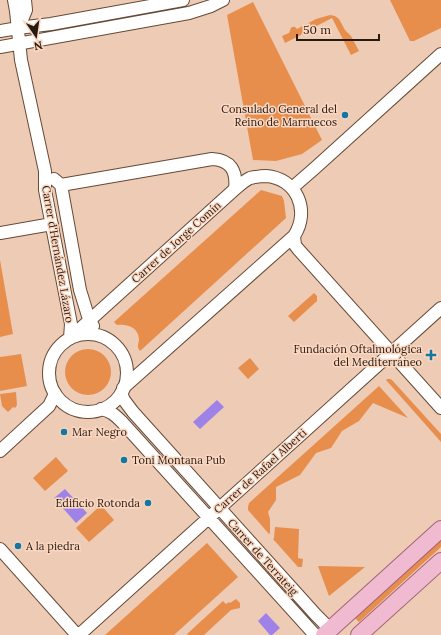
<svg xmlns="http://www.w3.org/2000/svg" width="441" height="635" font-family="Lora,serif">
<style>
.green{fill:#e88e4d}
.water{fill:#9e82e8}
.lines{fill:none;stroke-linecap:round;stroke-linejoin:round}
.minor-casing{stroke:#664936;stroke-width:14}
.major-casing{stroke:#a36478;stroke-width:18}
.minor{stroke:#fff;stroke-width:12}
.major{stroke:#f0bad0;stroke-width:16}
.poi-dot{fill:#1477a3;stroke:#fbd7c1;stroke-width:1.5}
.labels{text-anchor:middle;stroke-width:3;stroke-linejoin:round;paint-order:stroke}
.poi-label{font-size:11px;fill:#261a11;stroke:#fbd7c1;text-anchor:end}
.street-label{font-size:11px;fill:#261a11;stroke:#fbd7c1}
</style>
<rect width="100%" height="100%" fill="#edcbb4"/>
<path class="green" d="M390,0H441V28L414,41H410Z
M253,2L322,140L302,154L276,161L253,160L227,15Z
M330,15L335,16L339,19L345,30L351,36L359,51L351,55L332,18L301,34V35L285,43L282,36L289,33C291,30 290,26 295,27L297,29L316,19Z
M261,190L282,196L284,201L286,218L140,351C136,346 139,344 139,339C138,327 127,324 117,325L114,322Z
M0,260L13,334L0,337Z
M314,293L317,296V301L294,322L288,316Z
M65 372a23 23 0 1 1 46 0a23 23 0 1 1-46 0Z
M21,354L27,386L0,391V357Z
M250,358L259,369L248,379L238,368Z
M387,379H390L392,380L441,434V442L386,380Z
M379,386L408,418L373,403L359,421L342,431L331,448L316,453L300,475L276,487V500L268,512L270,519V533L269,534L248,510V507L249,503Z
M16,392L17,405L15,408L13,407L8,412L2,406L0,394Z
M56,457L68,471L45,491L33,478Z
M101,505L114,520L89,542L76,528Z
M275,527L299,529L298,558L303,559L302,567H298L273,539L274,538Z
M441,539V547L359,622L355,618Z
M207,543L238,577L174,635H105Z
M318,566L365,567L329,596Z
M236,599L240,603V608L231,610L204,635H188L187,634L223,601L226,604L229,602L230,603Z"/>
<path class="water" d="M217,400L224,407L200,429L193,422Z
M65,489L87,513L76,523L54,498Z
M266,613L280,628L272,635H270L258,621Z"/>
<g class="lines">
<defs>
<path id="minor" d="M14,0L16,11L21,60L45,171V190L71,324L70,338
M19,27L26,10L25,0
M0,31L18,28L51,24L183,0
M0,47L189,13L211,6L223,0
M54,179L61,185L80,290L88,316L93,326
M61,185L212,159C231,160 237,171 235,189
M292,188L315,168L441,54
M0,233L52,224
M294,236L295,245L298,249L441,408
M49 373a39 39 0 1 1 78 0a39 39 0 1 1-78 0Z
M70,338L235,189C240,185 244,181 250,178C255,177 261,176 266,176C296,178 311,210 294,236L123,388
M121,393L124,400L133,412L316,615L330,629
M101,409C111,411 115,415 122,422L315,635
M0,451L49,406L53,398L55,393
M0,549L77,635
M79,635L441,308"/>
<path id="major" d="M324,635L441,529
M359,635L441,561"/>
</defs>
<use href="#minor" class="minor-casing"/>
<use href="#major" class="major-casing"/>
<use href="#minor" class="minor"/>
<use href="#major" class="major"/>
</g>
<g class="poi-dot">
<circle cx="345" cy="115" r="4"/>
<path d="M429 349h4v4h4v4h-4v4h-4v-4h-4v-4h4z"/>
<circle cx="64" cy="432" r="4"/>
<circle cx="124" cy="460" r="4"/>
<circle cx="148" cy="503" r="4"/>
<circle cx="18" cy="546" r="4"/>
</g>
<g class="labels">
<g class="poi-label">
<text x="337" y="113">Consulado General del<tspan x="337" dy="13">Reino de Marruecos</tspan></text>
<text x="422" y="353">Fundación Oftalmológica<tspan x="422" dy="13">del Mediterráneo</tspan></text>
<text x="72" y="436" text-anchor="start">Mar Negro</text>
<text x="132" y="464" text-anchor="start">Toni Montana Pub</text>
<text x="140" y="507">Edificio Rotonda</text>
<text x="26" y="550" text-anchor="start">A la piedra</text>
</g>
<g class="street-label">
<text transform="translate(176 242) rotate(-42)" y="4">Carrer de Jorge Comín</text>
<text transform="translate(58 254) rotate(80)" y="4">Carrer d'Hernández Lázaro</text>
<text transform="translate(260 471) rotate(-42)" y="4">Carrer de Rafael Alberti</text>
<text transform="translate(263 557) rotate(48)" y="4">Carrer de Terrateig</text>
</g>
</g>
<g transform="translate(36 36) rotate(167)" stroke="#fbd7c1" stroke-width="3" paint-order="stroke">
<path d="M0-3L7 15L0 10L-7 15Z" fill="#261a11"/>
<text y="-6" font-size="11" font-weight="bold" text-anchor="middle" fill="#261a11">N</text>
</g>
<path d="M297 34v6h82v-6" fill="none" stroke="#261a11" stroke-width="2"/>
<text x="303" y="34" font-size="12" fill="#261a11" stroke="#fbd7c1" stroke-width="3" paint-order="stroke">50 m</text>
</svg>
